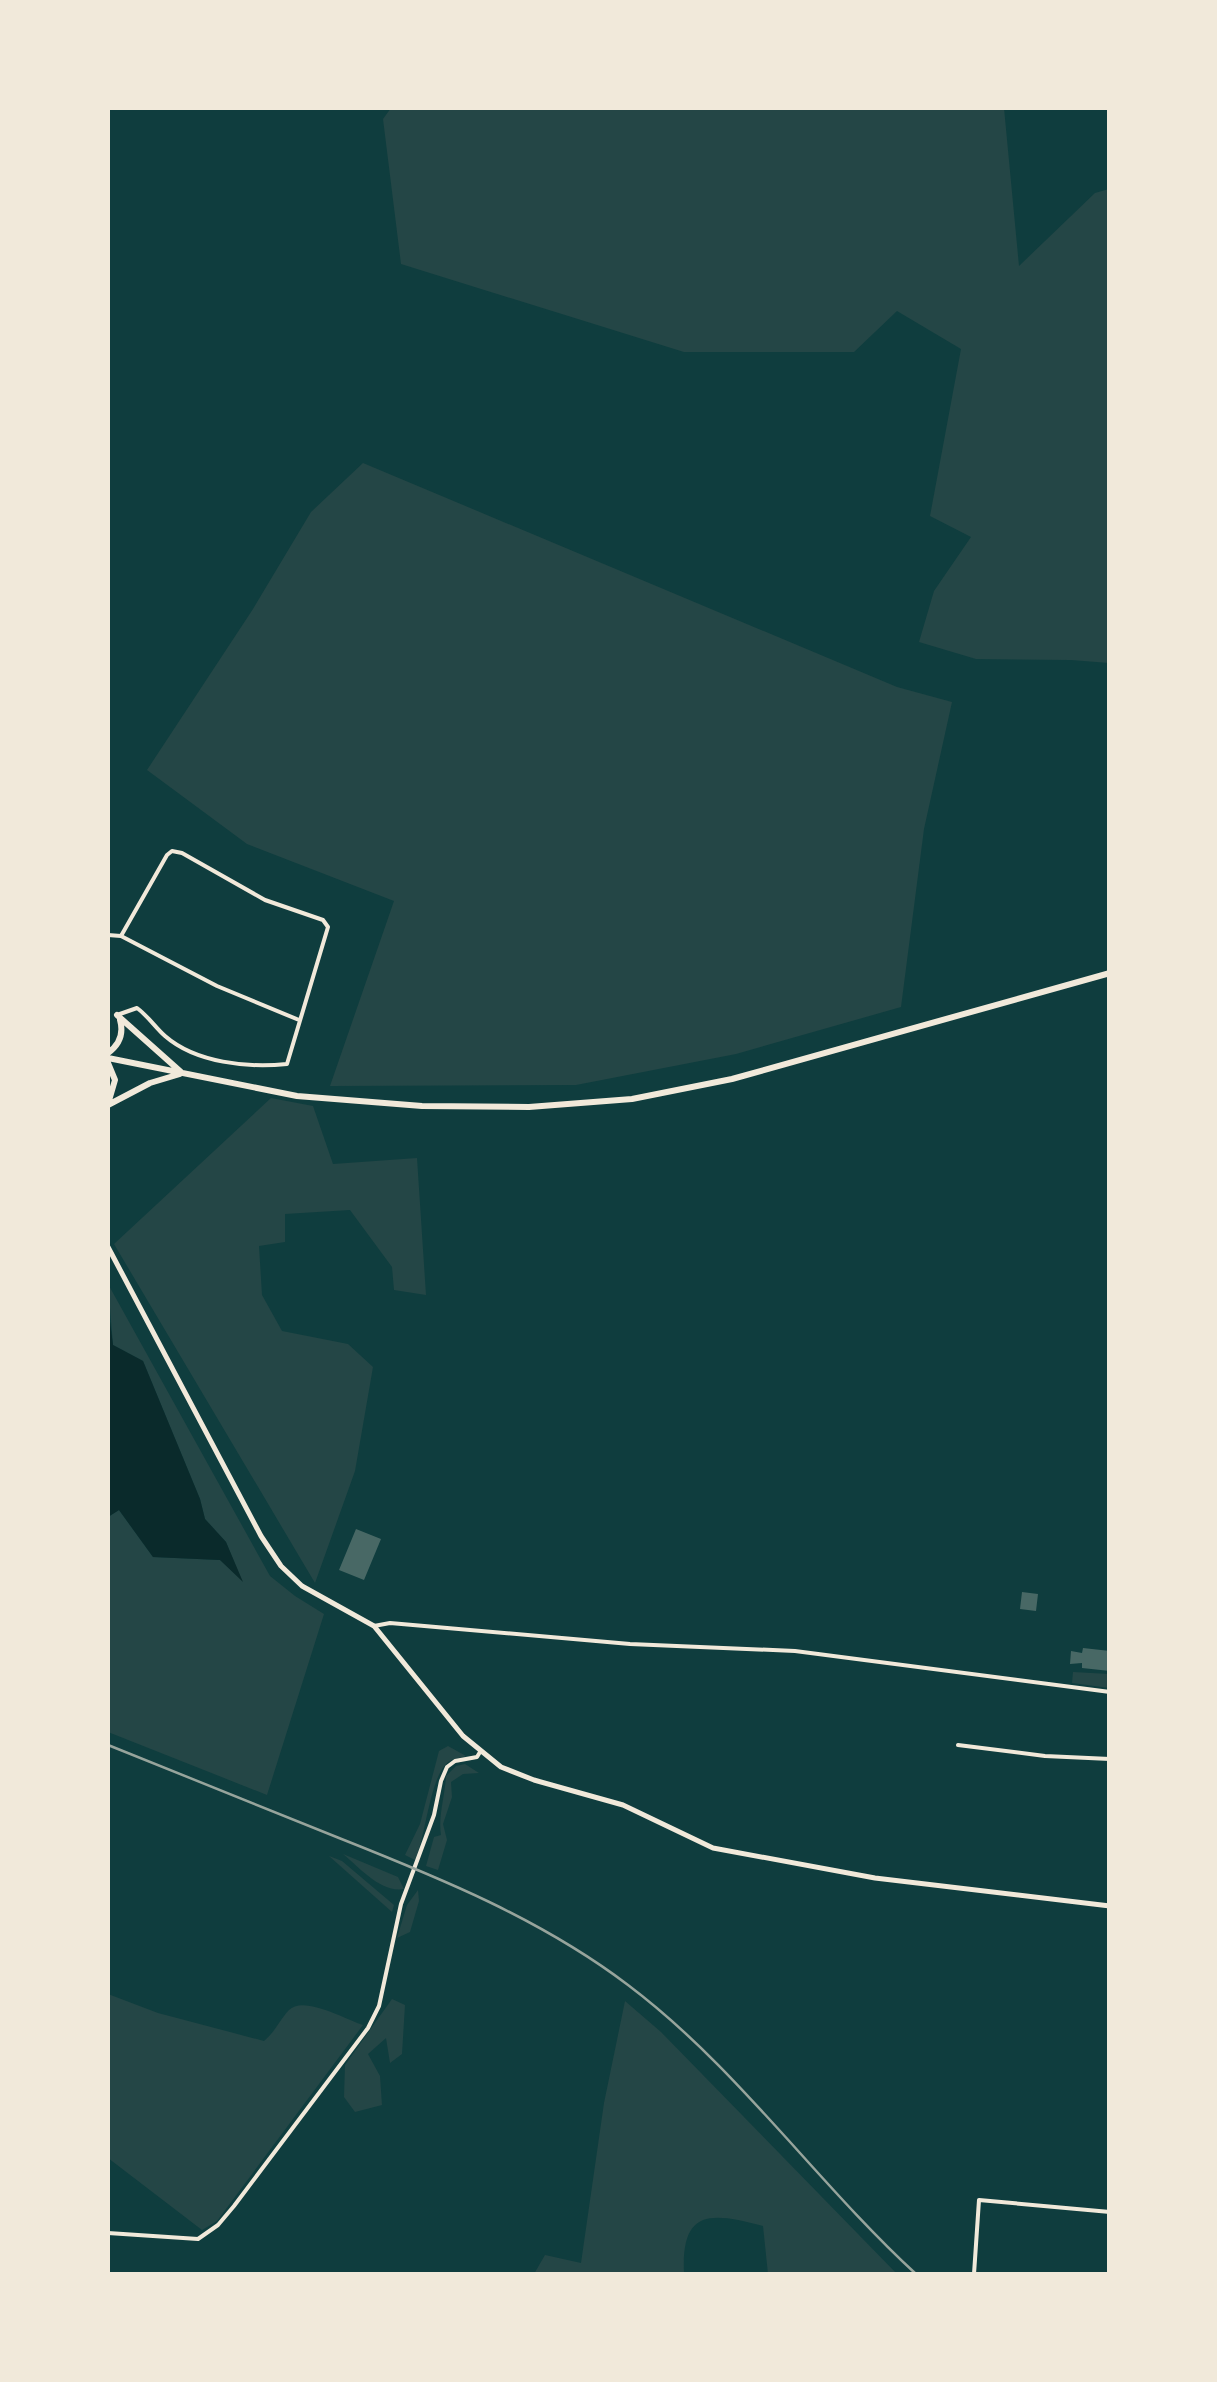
<svg xmlns="http://www.w3.org/2000/svg" width="1217" height="2382" font-family="'DejaVu Sans',sans-serif">
<style>
.green{fill:#244646}
.water{fill:#0a2a2b}
.building{fill:#486865}
.lines{fill:none;stroke-linecap:round;stroke-linejoin:round}
.minor{stroke:#f1e9da;stroke-width:4}
.tertiary{stroke:#f1e9da;stroke-width:5}
.secondary{stroke:#f1e9da;stroke-width:6}
.rail{stroke:#97a49c;stroke-width:2.5}
</style>
<rect width="100%" height="100%" fill="#0f3d3e"/>
<path class="green" d="M391,108H1004L1019,266L1095,193L1109,189V663L1071,660L976,659L919,642L934,591L971,537L930,516L961,349L897,311L854,352H684L401,264L383,119Z
M363,463L897,687L952,702L924,829L901,1007L736,1054L576,1085L330,1086L394,901L247,844L147,770L253,609L311,512Z
M271,1098L313,1106L333,1164L417,1158L426,1295L394,1290L392,1267L350,1210L285,1214V1242L259,1246L262,1295L282,1331L348,1344L373,1367L355,1471L315,1583L114,1244Z
M108,1284L270,1576L295,1596L324,1614L267,1795L108,1732V1517L119,1510L153,1557L220,1560L241,1579L226,1542L205,1519L200,1499L143,1361L113,1345Z
M1073,1672L1109,1674V1688L1072,1683Z
M448,1746L466,1756C460,1758 455,1758 450,1761C430,1772 426,1837 415,1860L405,1855L420,1824L439,1751Z
M465,1764L479,1773L463,1774L451,1782L452,1797L443,1824L447,1840L438,1870L426,1866L434,1837L441,1835C438,1816 445,1796 446,1776L456,1766Z
M343,1854L398,1877L404,1889C381,1893 360,1868 343,1854Z
M329,1856L342,1861L394,1905L392,1912Z
M418,1890L419,1901L410,1932L397,1938L407,1905Z
M108,1994L158,2013L264,2041C275,2032 279,2021 289,2010C303,1995 345,2019 363,2025L217,2221L202,2230L108,2158Z
M392,1999L405,2005L402,2054L390,2063L386,2038L368,2054L380,2076L382,2105L355,2112L344,2097L345,2065Z
M625,2001L661,2032L897,2274H768L763,2226C710,2212 681,2209 684,2274H534L545,2255L581,2263L604,2103Z"/>
<path class="water" d="M108,1306L113,1345L143,1361L200,1499L205,1519L226,1542L243,1582L220,1560L153,1557L119,1510L108,1517Z"/>
<path class="building" d="M356,1529L381,1539L364,1580L339,1570Z
M1022,1592L1038,1594L1036,1611L1020,1609Z
M1083,1648L1110,1651V1671L1082,1668V1663L1070,1664L1071,1651L1082,1653Z"/>
<g class="lines">
<path class="minor" d="M108,935L121,936L217,986L299,1020
M117,1015L137,1008C148,1016 155,1027 165,1036C196,1063 248,1068 287,1064L328,927L323,920L265,900L182,853L172,851L167,855L121,936
M374,1626L390,1623L630,1644L795,1651L1110,1692
M958,1745L1045,1756L1110,1759
M108,2233L198,2239L218,2225L234,2206L368,2028L379,2006L401,1904L434,1815L441,1781L447,1767L455,1761L477,1757L480,1752
M974,2274L979,2200L1110,2212"/>
<path class="tertiary" d="M108,1247L261,1536L281,1566L302,1586L374,1626L463,1736L501,1767L534,1780L623,1805L713,1848L875,1878L1110,1906"/>
<path class="secondary" d="M117,1015L181,1072
M108,1053C119,1045 124,1034 120,1020
M108,1058L297,1096L422,1106L529,1107L632,1099L732,1079L1110,973
M108,1063L115,1080L108,1104
M108,1105L150,1083L180,1074"/>
<path class="rail" d="M108,1745C185,1776 262,1807 339,1838C440,1878 541,1919 628,1985C737,2067 816,2182 916,2274"/>
</g>
<rect width="1217" height="2382" fill="none" stroke="#f1e9da" stroke-width="220"/>
</svg>
